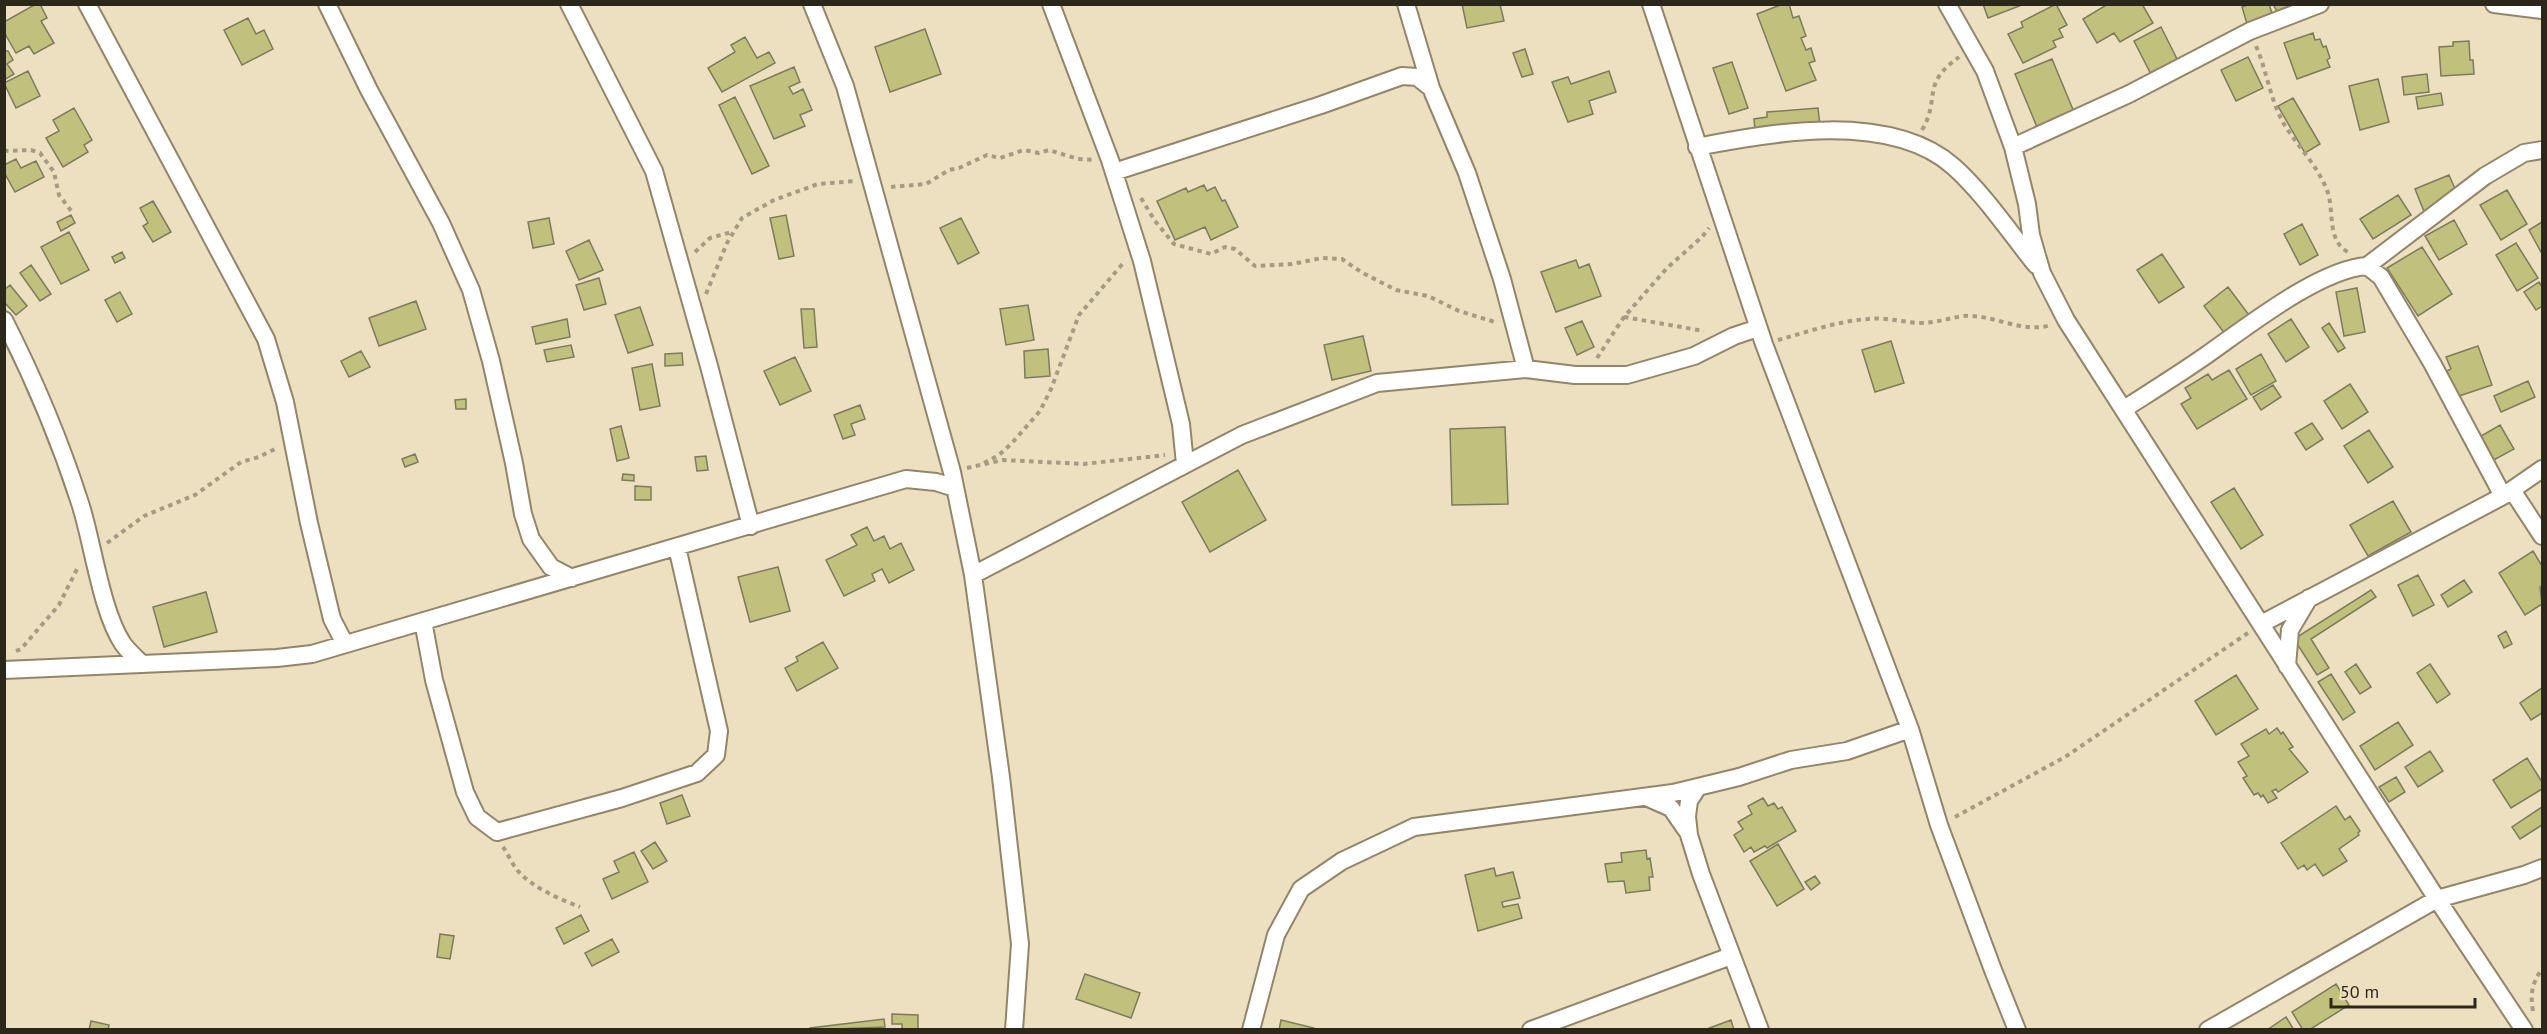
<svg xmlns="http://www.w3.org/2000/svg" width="2547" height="1034" font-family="'PT Sans',sans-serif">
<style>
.building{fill:#c2c07d;stroke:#7c7b5e;stroke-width:1.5}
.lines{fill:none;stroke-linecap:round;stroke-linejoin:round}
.street-casing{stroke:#928569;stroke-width:20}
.path{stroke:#a59b83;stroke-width:4;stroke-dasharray:4.5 4.5;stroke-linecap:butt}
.street{stroke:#fff;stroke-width:16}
</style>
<rect width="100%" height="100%" fill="#ede0c1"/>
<path class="building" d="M36,4H40L47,18L41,21L54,43L34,54L29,46L16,53L4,32V22Z
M1462,4H1500L1504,21L1467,28Z
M1783,4H1789L1793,18L1799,16L1806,36L1801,38L1806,50L1811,48L1815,61L1809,63L1816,80L1786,91L1757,14Z
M1983,4H2021L2022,5L1988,18Z
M2056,4L2067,25L2059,29L2063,37L2053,41L2056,47L2023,63L2008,34L2023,27L2021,22Z
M2108,4H2142L2153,23L2120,42L2114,33L2097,43L2083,19Z
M2250,4H2269L2276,26L2250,34L2242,7Z
M2273,4H2319L2322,10L2304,19L2298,7L2280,17Z
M248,18L256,34L264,30L273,49L242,65L224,30Z
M2161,27L2181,67L2154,80L2134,41Z
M925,29L941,74L890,92L875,47Z
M2313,33L2315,40L2320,39L2323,47L2326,46L2330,58L2327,60L2330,67L2297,79L2284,43Z
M745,37L757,58L769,52L775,63L722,92L708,68L735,52L731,45Z
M2469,41L2470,60H2473L2474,74L2441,76L2439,47L2453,46V42Z
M1525,49L1533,74L1522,77L1513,53Z
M4,51H8L13,60L7,64L14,74L4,80Z
M2248,57L2263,88L2236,101L2221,70Z
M2052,59L2079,124L2042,139L2015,74Z
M1732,62L1748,108L1729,114L1713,68Z
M794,67L800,82L789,87L793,94L803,89L812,110L800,115L805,126L774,139L750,86Z
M28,71L40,96L16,108L4,83Z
M1609,71L1616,92L1589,101L1593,114L1568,122L1552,82L1568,77L1571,84Z
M2427,74L2429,92L2404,95L2402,77Z
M2378,79L2389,122L2360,130L2349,86Z
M2441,93L2443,105L2418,109L2416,97Z
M735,97L769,166L752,174L719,105Z
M2293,98L2320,144L2305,153L2278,106Z
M74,108L92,140L84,145L88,152L63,167L46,138L59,131L53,120Z
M1818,108L1820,126L1755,131L1754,119L1767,117V112Z
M16,159L21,168L36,161L44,177L15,192L4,172V165Z
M2449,175L2460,200L2425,214L2415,189Z
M1204,185L1207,191L1215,187L1222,201L1225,200L1238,227L1211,240L1205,227L1175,240L1157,201L1186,188L1188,192Z
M2507,190L2527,224L2501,240L2480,205Z
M2398,195L2411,215L2373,239L2360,219Z
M153,201L171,232L153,242L143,226L148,223L140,208Z
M71,215L75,223L61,231L57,222Z
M786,215L794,256L779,259L770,218Z
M549,218L554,244L533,248L528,222Z
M961,218L979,253L958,264L940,228Z
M2454,220L2467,244L2439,260L2425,236Z
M2542,222V254L2529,230Z
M2302,224L2318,255L2300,265L2284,234Z
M69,232L89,270L61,284L41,247Z
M589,240L603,270L579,280L566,251Z
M2516,243L2538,278L2517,291L2496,255Z
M2422,247L2452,294L2418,316L2387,268Z
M122,252L125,258L115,263L112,257Z
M2162,254L2184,287L2159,303L2137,270Z
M1576,260L1579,268L1589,264L1601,296L1556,312L1541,272Z
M31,265L51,294L40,301L20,273Z
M599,278L606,304L584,310L576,285Z
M2539,282L2542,287V306L2536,310L2524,292Z
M10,285L27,306L16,315L4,302V290Z
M2228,287L2252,319L2228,338L2204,306Z
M2357,288L2365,332L2344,336L2336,292Z
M120,292L132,314L117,322L105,300Z
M416,301L426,329L379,346L369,318Z
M1028,305L1034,340L1006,345L1000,309Z
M640,307L653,345L628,353L615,315Z
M801,309H814L817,347L804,348Z
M567,319L570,337L536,344L532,327Z
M2291,319L2309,347L2286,362L2268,334Z
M1582,321L1594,347L1577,355L1565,328Z
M2329,323L2345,348L2338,352L2322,328Z
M1363,336L1371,371L1332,380L1324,345Z
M1891,341L1904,383L1875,392L1862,350Z
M571,345L574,357L547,362L544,350Z
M2478,346L2492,385L2456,397L2447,371L2451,369L2446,357Z
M1048,349L1050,376L1025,378L1024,351Z
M361,351L370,367L349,377L341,361Z
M682,353L683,365L665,366V354Z
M2261,354L2276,381L2251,395L2236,369Z
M795,357L811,391L780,405L764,371Z
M652,364L660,406L640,410L632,368Z
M2229,370L2247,399L2197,429L2181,404L2191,398L2185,388L2208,374L2212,380Z
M2528,381L2535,397L2501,412L2494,396Z
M2350,384L2368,412L2342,429L2324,401Z
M2273,385L2281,397L2261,410L2253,397Z
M466,399V409H456L455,400Z
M860,405L865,419L851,424L855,435L843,439L834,415Z
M2312,423L2323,439L2306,450L2295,433Z
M2500,425L2514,449L2490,462L2476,439Z
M621,426L629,458L617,461L610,429Z
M1505,427L1508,504L1452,505L1450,429Z
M2369,430L2393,467L2368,483L2344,446Z
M415,454L418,462L405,467L402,459Z
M706,456L708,470L697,471L695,457Z
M1238,470L1266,520L1210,552L1182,502Z
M623,474L634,475V481L622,480Z
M635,486L651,487V500H635Z
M2234,488L2263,535L2241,549L2211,502Z
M2393,501L2411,532L2368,556L2350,525Z
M867,527L874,541L884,536L890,549L901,543L914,570L889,583L882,569L872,574L875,581L844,596L826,560L857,545L851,535Z
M2533,551L2542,566V586L2540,587L2542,604L2525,615L2499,573Z
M778,567L790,611L750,622L738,577Z
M2418,575L2434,605L2413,616L2398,585Z
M2464,580L2472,592L2448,607L2441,595Z
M2371,590L2376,597L2311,639L2329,668L2317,675L2294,639Z
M206,592L217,632L164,647L153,607Z
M2506,631L2512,644L2504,648L2498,636Z
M823,642L838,668L797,691L785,668L798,661L796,657Z
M2356,664L2371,687L2360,694L2345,672Z
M2430,664L2450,694L2437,703L2417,673Z
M2331,674L2355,712L2343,720L2318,682Z
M2236,675L2258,709L2216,735L2195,701Z
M2542,688V713L2531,720L2520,703Z
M2398,722L2413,745L2375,770L2360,746Z
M2277,728L2281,734L2283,732L2293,747L2289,749L2308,772L2278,792L2276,789L2272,791L2277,798L2268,803L2263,795L2261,797L2258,793L2254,795L2243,778L2247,776L2238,762L2249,756L2241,744L2266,729L2269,734Z
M2430,751L2443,771L2418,787L2405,767Z
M2527,758L2542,782V789L2511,808L2493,780Z
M2396,777L2405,792L2389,802L2379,787Z
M682,795L690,816L667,824L660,803Z
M1763,798L1768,806L1774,803L1778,809L1782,807L1796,831L1767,848L1765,846L1754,852L1751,847L1744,852L1734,835L1743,829L1738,822L1752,814L1748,806Z
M2336,806L2345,820L2350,816L2360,831L2358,833L2359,835L2339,849L2347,861L2323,876L2315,864L2307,870L2304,865L2298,869L2281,843Z
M2542,807V825L2520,839L2512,827Z
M655,842L667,861L653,869L641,851Z
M1778,844L1804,889L1777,906L1750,861Z
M1646,850L1647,859L1650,858L1653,877H1649L1650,890L1626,893L1624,881L1608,882L1605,864L1622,862L1621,853Z
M634,852L648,882L612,899L603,879L619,872L614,861Z
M1494,868L1496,876L1513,872L1520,898L1502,902L1503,907L1518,904L1522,918L1478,931L1465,875Z
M1815,876L1820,883L1811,890L1805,882Z
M581,915L589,931L564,944L556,928Z
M440,934L454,936L450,959L437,957Z
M612,939L619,952L592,966L585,953Z
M1085,974L1140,993L1131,1018L1076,999Z
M2336,984L2349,1005L2309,1030H2303L2292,1012Z
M892,1014L918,1015V1030H902V1024H892Z
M2286,1017L2294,1030H2267Z
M884,1019L885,1027L810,1030V1028Z
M1281,1020L1314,1028V1030H1279Z
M1731,1020L1734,1030H1704Z
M91,1021L109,1025L108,1030H89Z"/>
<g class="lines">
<defs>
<path id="street" d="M87,4L266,339L285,402L309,523L332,619L345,644
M327,4L369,90L441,223L471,290L491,361L514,463L523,514L531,539L551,567L572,578
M569,4L654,171L709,366L751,526
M812,4L845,86L952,472L973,575L1001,777L1020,944L1014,1030
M1051,4L1110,160L1142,261L1181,424L1185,464
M1406,4L1431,88
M1651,4L1764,344L1910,729L1939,825L1993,970L2017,1030
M1947,4L1985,71L2013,147L2027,204L2031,235L2042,273L2066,320L2437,899L2524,1030
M2494,4L2542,10
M1697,147C1772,132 1891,111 1954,167C1985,195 2010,233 2036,265
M2013,147L2129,94L2250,31L2320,4
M1114,172L1321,105L1402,76L1417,77L1431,88L1467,173L1502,279L1526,369
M2367,266L2485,176L2524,153L2542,150
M4,320C34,379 60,441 80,503C93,543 101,611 123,644C128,651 136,658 142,664
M2124,409C2152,391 2181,373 2208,354C2248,326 2320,269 2367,266L2381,277L2432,363L2503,496
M2512,490L2542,536
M973,575L1242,435L1377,383L1526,369L1575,375H1627L1694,356L1734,336L1758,328
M423,621L434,680L465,792L477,817L497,832L622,798L697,773L716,755L719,731L677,547
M2261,624L2503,496L2542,469
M2287,666L2290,630L2309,598
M4,670L277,658L312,654L906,479L936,482L955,488
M1698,787L1689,801L1687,816L1689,835L1701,874L1760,1030
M1646,797L1671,808L1687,831
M1251,1030L1276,935L1301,889L1342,861L1414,827L1673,793L1739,777L1791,760L1847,751L1910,729
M1531,1030L1731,956
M2208,1030L2437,899L2524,875L2542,868"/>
</defs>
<use href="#street" class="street-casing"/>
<path class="path" d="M2256,46C2267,71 2270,100 2284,124C2298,147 2319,167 2328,193C2334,212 2327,241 2348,252
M1922,130C1941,98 1920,85 1959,57
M4,151L31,150L40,153L54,172L59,195L72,212
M891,187L926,184L949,170L959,168L987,155L1000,158L1024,150L1039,153L1049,150L1078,159L1094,160
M1141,198L1155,221L1174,244L1211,254L1225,247L1235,249L1255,266L1292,264L1322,258L1342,259L1361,272L1396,290L1428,296L1459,311L1495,322
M695,252L710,238L732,232
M706,294L727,243L742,218L774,200L818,184L855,181
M1624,317L1704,331
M1778,340C1807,332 1838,321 1868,319C1885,317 1902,322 1919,323C1937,323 1948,318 1964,316C1993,314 2022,334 2051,325
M1597,358L1624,317L1667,268L1702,237L1709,228
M984,463L999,455L1012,443L1040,411L1051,389L1079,315L1125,261
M967,468L1003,460L1084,464L1165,455
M107,543L144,516L195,495L241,462L259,457L277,448
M16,651L21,649L59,605L78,567
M1955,817L2065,757L2248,633
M503,847C508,854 512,864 518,871C533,888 560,899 580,907
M2533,1011C2530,994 2532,983 2542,969"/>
<use href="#street" class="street"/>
</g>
<rect width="2547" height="1034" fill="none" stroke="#2c271b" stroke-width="12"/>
<path d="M2331 998v9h144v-9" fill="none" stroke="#2c271b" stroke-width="3"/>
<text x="2340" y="998" font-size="18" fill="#2c271b" stroke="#ede0c1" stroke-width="4.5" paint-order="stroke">50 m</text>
</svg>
